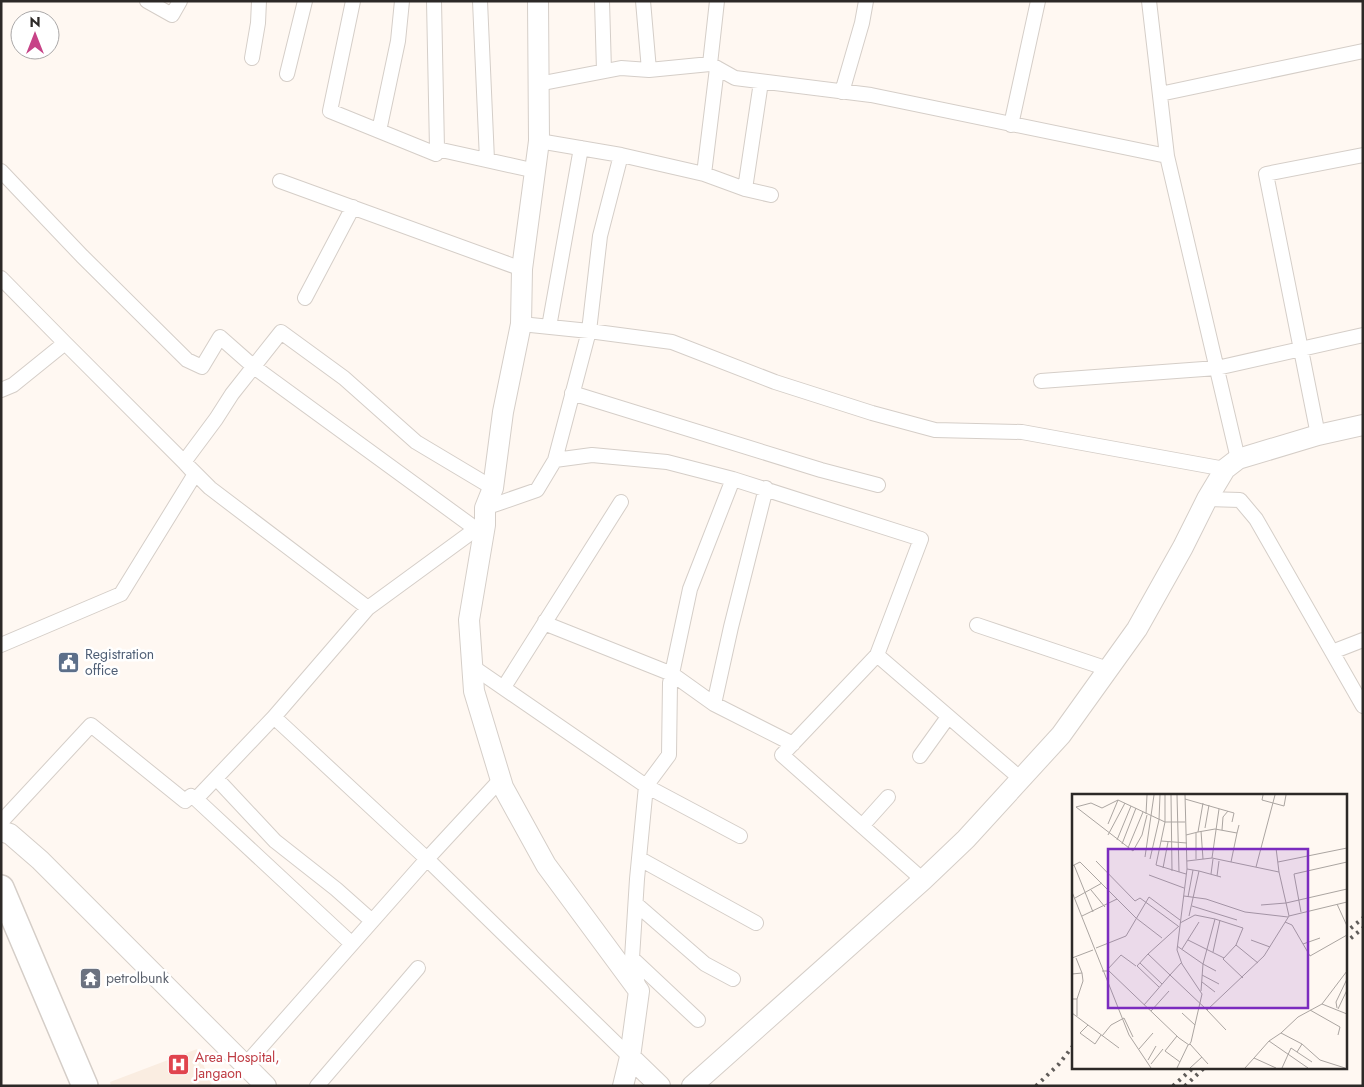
<svg xmlns="http://www.w3.org/2000/svg" width="1364" height="1087" font-family="Jost,sans-serif">
<style>
.built{fill:#faede1}
.lines{fill:none;stroke-linecap:round;stroke-linejoin:round}
.street-casing{stroke:#d5cec8;stroke-width:16}
.secondary-casing{stroke:#d5cec8;stroke-width:22}
.highway-casing{stroke:#d5cec8;stroke-width:28}
.street{stroke:#fff;stroke-width:14}
.secondary{stroke:#fff;stroke-width:20}
.highway{stroke:#fff;stroke-width:25}
.rail{stroke:#615d5a;stroke-width:4;stroke-dasharray:2.5 5;stroke-linecap:butt}
.labels{text-anchor:middle;stroke-width:5;stroke-linejoin:round;paint-order:stroke}
.service-label{font-size:14px;fill:#4e5e75;stroke:#fff;text-anchor:start}
.worship-label{font-size:14px;fill:#5b616d;stroke:#fff;text-anchor:start}
.health-label{font-size:14px;fill:#be3a42;stroke:#fff;text-anchor:start}
.inset-road{fill:none;stroke:#aba5a1;stroke-width:1}
.view{fill:#7b2cbf;fill-opacity:0.15;stroke:#7b2cbf;stroke-width:2.5}
.inset-edge{fill:none;stroke:#2c2927;stroke-width:2.5}
</style>
<rect width="100%" height="100%" fill="#fff8f2"/>
<path class="built" d="M197,1049L212,1086H111L110,1082Z"/>
<g class="lines">
<defs>
<path id="street" d="M147,1L172,15L180,1
M353,1L330,111L436,154L437,149L536,171
M434,1L437,149
M480,1L487,160
M602,1L604,71
M643,1L649,70
M1149,1L1167,156
M252,58L258,23L259,1
M710,64L717,1
M287,74L305,1
M538,84L621,68L649,70L710,64L735,78L871,95L1167,156L1238,459
M842,92L862,23L866,1
M1160,94L1363,51
M1011,125L1038,1
M379,131L398,41L402,1
M539,141L621,155L600,236L589,331L555,460
M621,155L704,174L745,189L771,195
M1,171L82,256L187,360L202,367L220,337L254,367L476,529
M704,174L717,68
M280,181L522,269
M745,189L761,82
M1,278L65,343L210,488L368,608
M305,298L353,207
M521,324L589,331L672,342L775,382L872,413L935,430L1022,432L1225,469
M549,327L581,148
M1041,381L1217,368L1363,335
M1,390L13,385L65,343
M572,393L821,470L878,485
M1318,435L1266,174L1363,155
M733,479L921,539L877,655
M1207,499L1240,500L1256,519L1363,706
M485,508L537,490L555,460L592,455L667,462L733,479L690,589L670,683L669,755L646,786L740,836
M545,621L549,625L672,674L714,704L793,744
M977,625L1108,669
M1,645L121,594L195,474L184,462L216,419L232,394L281,332L344,378L416,442L493,488
M1332,652L1363,640
M473,667L646,786L637,879L632,958L638,985
M504,687L621,502
M714,704L731,627L766,488
M274,717L368,608L476,529L484,526
M920,756L948,717
M216,778L275,841L336,889L372,921
M1,822L91,725L185,801L191,796L196,799
M862,826L888,797
M640,859L756,923
M923,880L782,755L877,655L1021,779
M636,904L705,964L733,979
M352,944L196,799L274,717L427,859L501,779
M632,958L698,1020
M245,1065L427,859L630,1057
M317,1086L418,968"/>
<path id="secondary" d="M538,1L539,141L522,269L521,324L503,412L493,488L485,508V525L469,620L474,691L503,787L546,865L639,991L630,1057L623,1086
M1,831L10,834L40,860L266,1086
M630,1057L660,1086
M692,1086L923,880L966,839L1061,735L1137,629L1183,547L1207,499L1225,469L1238,459L1318,435L1363,425"/>
<path id="highway" d="M1,888L85,1086"/>
</defs>
<use href="#street" class="street-casing"/>
<use href="#secondary" class="secondary-casing"/>
<use href="#highway" class="highway-casing"/>
<use href="#street" class="street"/>
<use href="#secondary" class="secondary"/>
<use href="#highway" class="highway"/>
<path class="rail" d="M1345,933L1363,918
M1345,943L1363,928
M1036,1086L1059,1064L1073,1046
M1173,1086L1193,1068
M1185,1086L1204,1068"/>
</g>
<defs>
<symbol id="civic-square" viewBox="-11 -11 22 22"><rect x="-9" y="-9" width="18" height="18" rx="4" fill="#5c6f8a" stroke="#fff"/><path d="M-.6-6.5H3V-4.5H.6V-3L4-1V1h2V6H-6V1h2V-1L-.6-3ZM-1.2 2.5V6h2.4V2.5Z" fill="#fff"/></symbol>
<symbol id="temple-square" viewBox="-11 -11 22 22"><rect x="-9" y="-9" width="18" height="18" rx="4" fill="#6b7280" stroke="#fff"/><path d="M0-6L5-2H3V0L6.5 2.5H4V6H1.5V3h-3V6H-4V2.5H-6.5L-3 0V-2H-5Z" fill="#fff"/></symbol>
<symbol id="hospital-square" viewBox="-11 -11 22 22"><rect x="-9" y="-9" width="18" height="18" rx="4" fill="#e0444e" stroke="#fff"/><path d="M-5-5h3v3.5h4V-5h3V5h-3V1.5h-4V5h-3Z" fill="#fff"/></symbol>
</defs>
<g fill-rule="evenodd">
<use href="#civic-square" x="56" y="650" width="25" height="25"/>
<use href="#temple-square" x="78" y="966" width="25" height="25"/>
<use href="#hospital-square" x="166" y="1052" width="25" height="25"/>
</g>
<g class="labels">
<g class="service-label">
<text x="85" y="659">Registration<tspan x="85" dy="16">office</tspan></text>
</g>
<g class="worship-label">
<text x="106" y="983">petrolbunk</text>
</g>
<g class="health-label">
<text x="195" y="1062">Area Hospital,<tspan x="195" dy="16">Jangaon</tspan></text>
</g>
</g>
<g transform="translate(1072 794)">
<rect width="275" height="275" fill="#fff8f2"/>
<path class="inset-road" d="M99,1L100,77M105,1L107,78M191,1L190,6L212,12L214,1M113,5L162,19L160,28M74,20L75,1M75,21L70,41L61,57L4,13L19,9L30,14L46,6L93,28V1M113,28H93L84,71L114,80M36,30L46,6M133,34L137,11M150,36L151,23L156,17M129,37L131,65M126,38L143,35L165,39L167,31M124,39V65M36,41L53,9M114,41L126,38L131,9M45,46L59,12M89,47L115,49M50,50L64,14M56,54L71,18M204,54L207,78M73,63L82,1M140,64L147,15M78,65L87,26L88,1M24,67L63,107L68,104L106,132M115,67L140,64L207,78L217,122M159,68L165,39M206,68L275,54M2,71L21,118M0,72L8,68L64,124L90,144M184,73L203,1M91,74L96,48M115,75L127,77L117,122M127,77L149,83M139,80L141,65M77,81L112,94M145,82L147,67M19,96L33,113M0,98L57,241L79,274M112,102L134,105L173,118L216,123M116,103L121,76M3,104L30,89M265,110L275,132M189,111L214,109L275,95M120,112L165,126M229,118L222,80L275,68M10,122L45,105M143,125L171,134L164,151M213,128L220,131L238,162L275,141M108,129L123,121L143,125L131,170L144,177M116,146L152,164M179,146L198,153M231,150L248,144M105,152L131,170L129,197M24,154L54,142L77,103L108,126M110,155L127,128M141,158L148,126M76,160L107,132M0,164L21,156M4,164L10,179M68,169L90,190M35,176L49,161L64,172M30,177H37L107,244L117,251L119,248L130,200L110,170L105,156L115,75L113,1M0,180L10,179L11,187L5,205H0M130,181L147,190M171,184L151,165L164,151L186,169M130,188L143,198M87,193L65,172L76,160L98,181L109,169M250,210L275,220M72,211L98,181L135,216L192,162L217,122L275,108M265,214L264,208L275,185M266,215L275,196M135,216L154,236M238,216L268,233L266,241M79,217L97,197M0,219L16,231L8,239L23,250L29,241M110,219L123,231M5,222V205M16,231L47,254M30,242L39,231L52,224L61,243M105,242L93,257L108,268M197,247L236,274M118,250L136,270M67,255L81,239M225,258L240,268M182,264L197,247L209,239M76,266L84,252M79,270L91,255M105,274L116,251M118,274L130,263M173,274L182,264L204,274M210,274L219,254L225,258L230,250M273,274L248,266L230,250L209,239L226,223L250,210L275,177"/>
<path class="view" d="M36,55H236V214H36Z"/>
<rect width="275" height="275" class="inset-edge"/>
</g>
<rect width="1364" height="1087" fill="none" stroke="#2c2927" stroke-width="5"/>
<g transform="translate(35 35)"><circle r="24" fill="#ffffff" stroke="#aba9a9"/>
<path d="M0-4L9 19L0 12L-9 19Z" fill="#c74387"/>
<text y="-8" font-size="14" font-weight="bold" text-anchor="middle" fill="#2c2927">N</text>
</g>
</svg>
